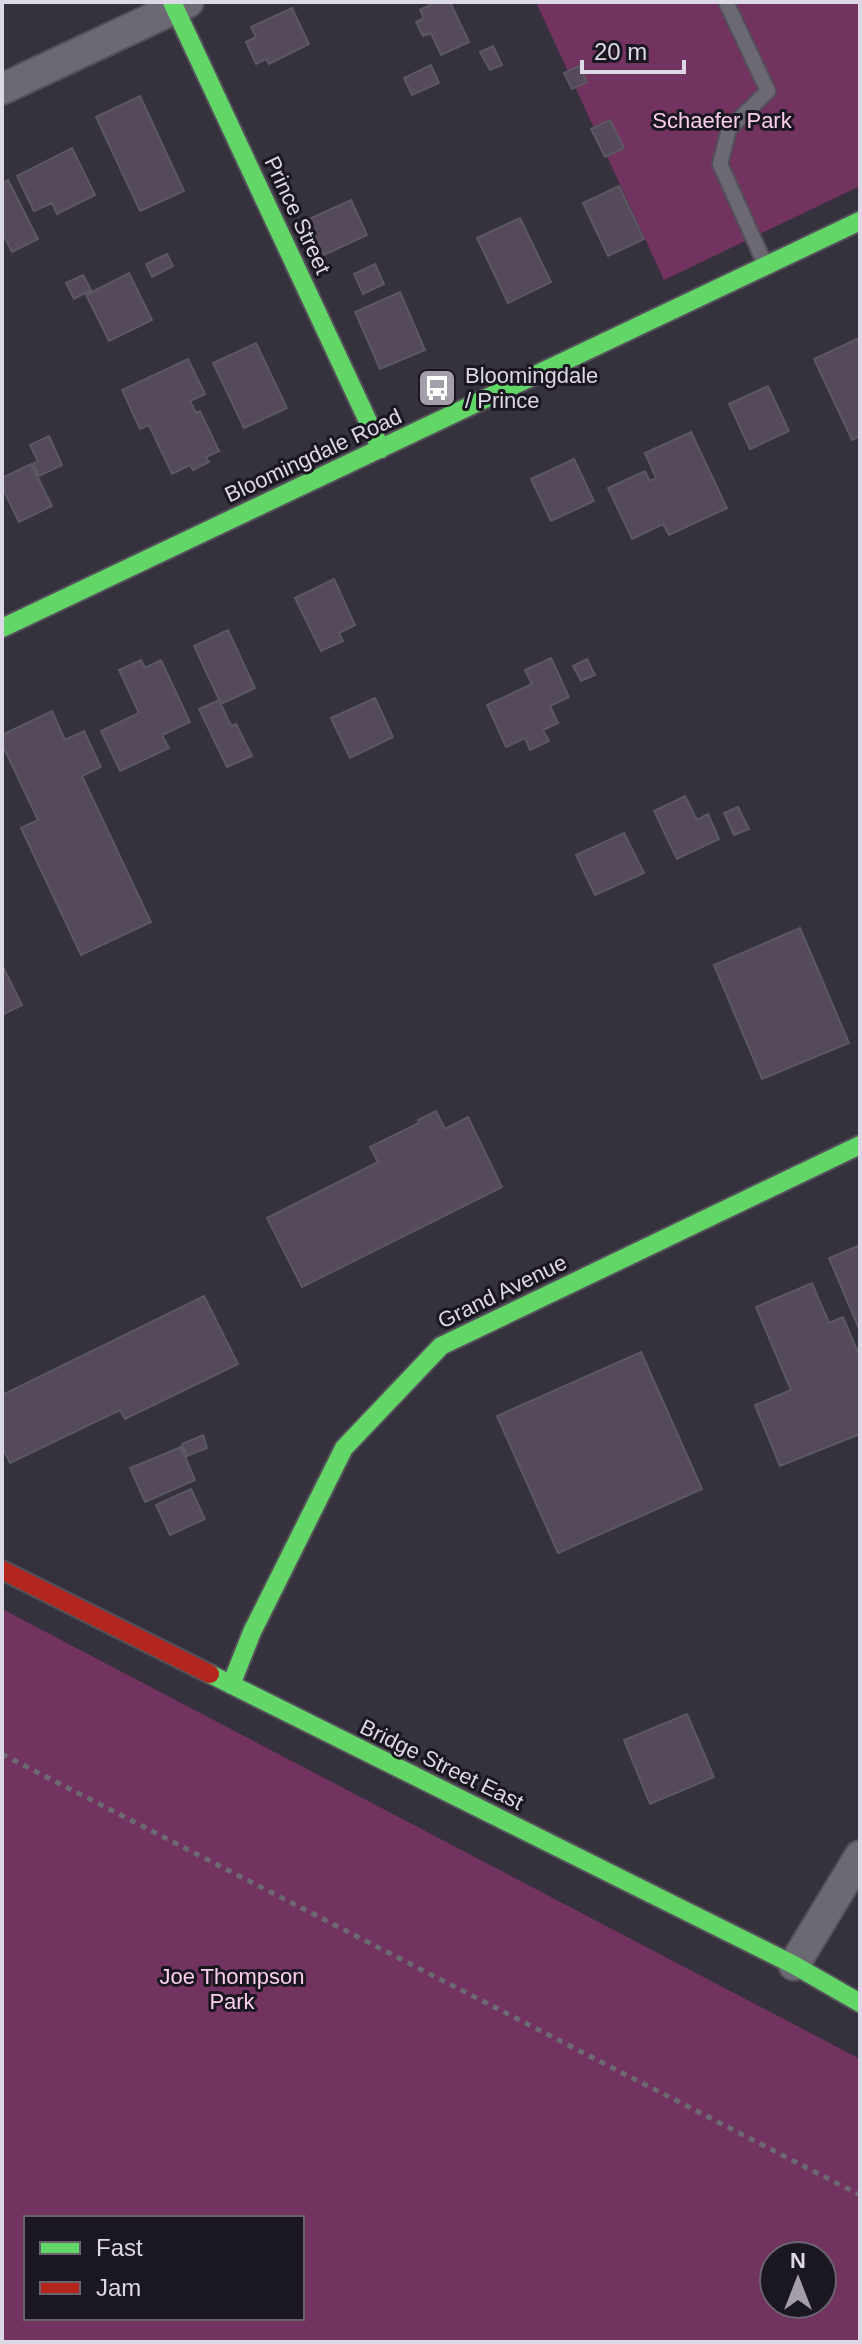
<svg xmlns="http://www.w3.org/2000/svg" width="862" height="2344" font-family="Arial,sans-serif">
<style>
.green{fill:#723361;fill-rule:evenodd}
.building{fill:#554a5b;stroke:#5c5861;stroke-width:2}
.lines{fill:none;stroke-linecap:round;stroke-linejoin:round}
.lane-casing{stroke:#54505a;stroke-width:18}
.street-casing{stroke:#54505a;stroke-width:34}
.fast-casing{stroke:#54505a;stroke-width:22}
.jam-casing{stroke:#54505a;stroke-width:22}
.path{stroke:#6c6971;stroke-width:5;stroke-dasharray:6 6;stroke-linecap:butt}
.lane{stroke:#6d6973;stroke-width:14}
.street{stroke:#6d6973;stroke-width:30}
.fast{stroke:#63d668;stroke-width:18}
.jam{stroke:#b3261e;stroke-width:18}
.labels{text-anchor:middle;stroke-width:6;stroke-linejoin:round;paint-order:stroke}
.park-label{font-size:22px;fill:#faceeb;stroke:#1b1721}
.street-label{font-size:22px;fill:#ddd8e5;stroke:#1b1721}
.poi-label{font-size:22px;fill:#ddd8e5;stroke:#1b1721;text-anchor:start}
</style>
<rect width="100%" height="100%" fill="#36323d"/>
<path class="green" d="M536,2H860V186L664,280Z
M2,1609L860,2059V2342H2ZM302,2218V2318H26V2218ZM822,2256V2304H774V2256Z"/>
<path class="building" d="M436,2H450L469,42L441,55L431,33L423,36L416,22L424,18L420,10Z
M292,8L309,44L269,64L266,59L256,64L246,42L256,37L251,27Z
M493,46L502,65L490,70L480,52Z
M431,65L439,83L412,95L404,78Z
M579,66L587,82L572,89L564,73Z
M140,96L184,191L140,211L96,117Z
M610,120L624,148L605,157L591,129Z
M72,148L95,195L57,214L52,203L34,211L17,176Z
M8,180L38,239L12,252L2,232V183Z
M619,186L644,239L608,256L583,203Z
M351,200L367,235L324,255L307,220Z
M520,218L551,282L508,303L477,238Z
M167,254L173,266L152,277L146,264Z
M375,264L384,284L363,294L354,274Z
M129,273L152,320L109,341L86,295Z
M83,275L91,290L74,299L66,283Z
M400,292L425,350L380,369L355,312Z
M857,339L860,344V436L852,440L814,359Z
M256,343L287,408L244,428L213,363Z
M188,359L205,394L190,401L196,413L200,411L219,451L206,457L209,462L193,470L190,465L172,474L149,425L140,429L122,390Z
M768,386L789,431L750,449L729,404Z
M691,432L727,508L669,535L663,524L632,539L608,488L645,471L650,481L656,478L645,453Z
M49,436L62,465L39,476L33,464L38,461L30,445Z
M574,459L594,501L551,521L531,479Z
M31,464L52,506L19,522L2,487V478Z
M334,579L355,625L339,633L343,641L321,651L295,598Z
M228,630L255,688L221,704L194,646Z
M551,658L569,697L550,706L558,723L543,730L549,741L530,750L525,738L506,747L487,705L532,684L525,670Z
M587,659L595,675L581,681L573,666Z
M141,660L145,668L161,660L190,722L162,735L169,748L120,771L101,731L139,713L119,670Z
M375,698L393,737L350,758L331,718Z
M219,700L231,726L236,724L252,756L227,767L199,709Z
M52,711L65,740L84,731L101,767L82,776L151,922L81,955L21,828L38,820L2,744V735Z
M685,796L697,820L708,814L719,839L677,859L654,811Z
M738,807L749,829L734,835L724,813Z
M624,833L644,873L595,895L576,855Z
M800,928L849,1043L762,1079L714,965Z
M2,965L22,1005L2,1015Z
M436,1111L445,1129L468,1117L502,1187L302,1287L267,1218L378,1162L370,1147L419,1123L418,1120Z
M860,1245V1331L829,1258Z
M812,1283L829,1323L843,1317L860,1357V1434L780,1466L755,1405L791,1390L756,1307Z
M204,1296L238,1364L125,1419L120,1410L10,1463L2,1446V1395Z
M641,1352L702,1489L558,1553L497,1416Z
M203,1435L207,1448L187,1456L182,1444Z
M181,1447L195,1480L145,1502L130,1468Z
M191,1489L205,1519L170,1535L156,1505Z
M687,1714L714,1777L650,1804L624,1740Z"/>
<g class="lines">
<defs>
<path id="lane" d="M726,2L768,91L729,129L720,164L764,262"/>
<path id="street" d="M2,89L188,2
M794,1965L860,1856"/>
<path id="fast" d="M172,2L381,449
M2,628L860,221
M210,1674L794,1965L860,2003
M231,1685L252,1632L344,1448L441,1346L860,1145"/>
<path id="jam" d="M2,1570L210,1674"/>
</defs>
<use href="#lane" class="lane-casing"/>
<use href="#street" class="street-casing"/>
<use href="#fast" class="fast-casing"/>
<use href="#jam" class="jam-casing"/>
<path class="path" d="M2,1754L860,2195"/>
<use href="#lane" class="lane"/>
<use href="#street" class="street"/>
<use href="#fast" class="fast"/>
<use href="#jam" class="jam"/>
</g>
<defs>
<symbol id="bus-square" viewBox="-11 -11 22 22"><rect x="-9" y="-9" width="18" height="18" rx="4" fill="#a39eaa" stroke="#1b1721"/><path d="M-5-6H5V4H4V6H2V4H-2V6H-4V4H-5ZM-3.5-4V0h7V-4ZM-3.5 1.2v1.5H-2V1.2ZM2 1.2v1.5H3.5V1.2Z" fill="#fff"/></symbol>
</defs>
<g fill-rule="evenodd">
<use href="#bus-square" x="415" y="366" width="44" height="44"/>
</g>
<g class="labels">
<g class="park-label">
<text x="722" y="128">Schaefer Park</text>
<text x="232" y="1984">Joe Thompson<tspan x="232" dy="25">Park</tspan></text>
</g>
<g class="street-label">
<text transform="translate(298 215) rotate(65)" y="8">Prince Street</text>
<text transform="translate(313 455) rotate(-25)" y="8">Bloomingdale Road</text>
<text transform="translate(502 1291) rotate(-26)" y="8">Grand Avenue</text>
<text transform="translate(442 1764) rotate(26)" y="8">Bridge Street East</text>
</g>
<g class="poi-label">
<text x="465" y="383">Bloomingdale<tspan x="465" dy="25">/ Prince</tspan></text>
</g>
</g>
<rect width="862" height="2344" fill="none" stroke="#ddd8e5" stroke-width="8"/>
<rect x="24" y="2216" width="280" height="104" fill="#1b1721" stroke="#69646f" stroke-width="2"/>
<rect x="40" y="2242" width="40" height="12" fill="#63d668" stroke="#69646f" stroke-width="2"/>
<text x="96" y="2256" font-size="24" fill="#ddd8e5">Fast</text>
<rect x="40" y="2282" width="40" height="12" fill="#b3261e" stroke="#69646f" stroke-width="2"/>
<text x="96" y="2296" font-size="24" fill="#ddd8e5">Jam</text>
<g transform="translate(798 2280)"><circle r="38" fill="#1b1721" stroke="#69646f" stroke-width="2"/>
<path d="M0-6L14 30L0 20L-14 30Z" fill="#a39eaa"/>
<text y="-12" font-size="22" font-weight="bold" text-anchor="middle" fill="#ddd8e5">N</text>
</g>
<path d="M582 60v12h102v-12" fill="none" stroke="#ddd8e5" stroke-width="4"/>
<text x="594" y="60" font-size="24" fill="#ddd8e5" stroke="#1b1721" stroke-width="6" paint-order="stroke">20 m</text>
</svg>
